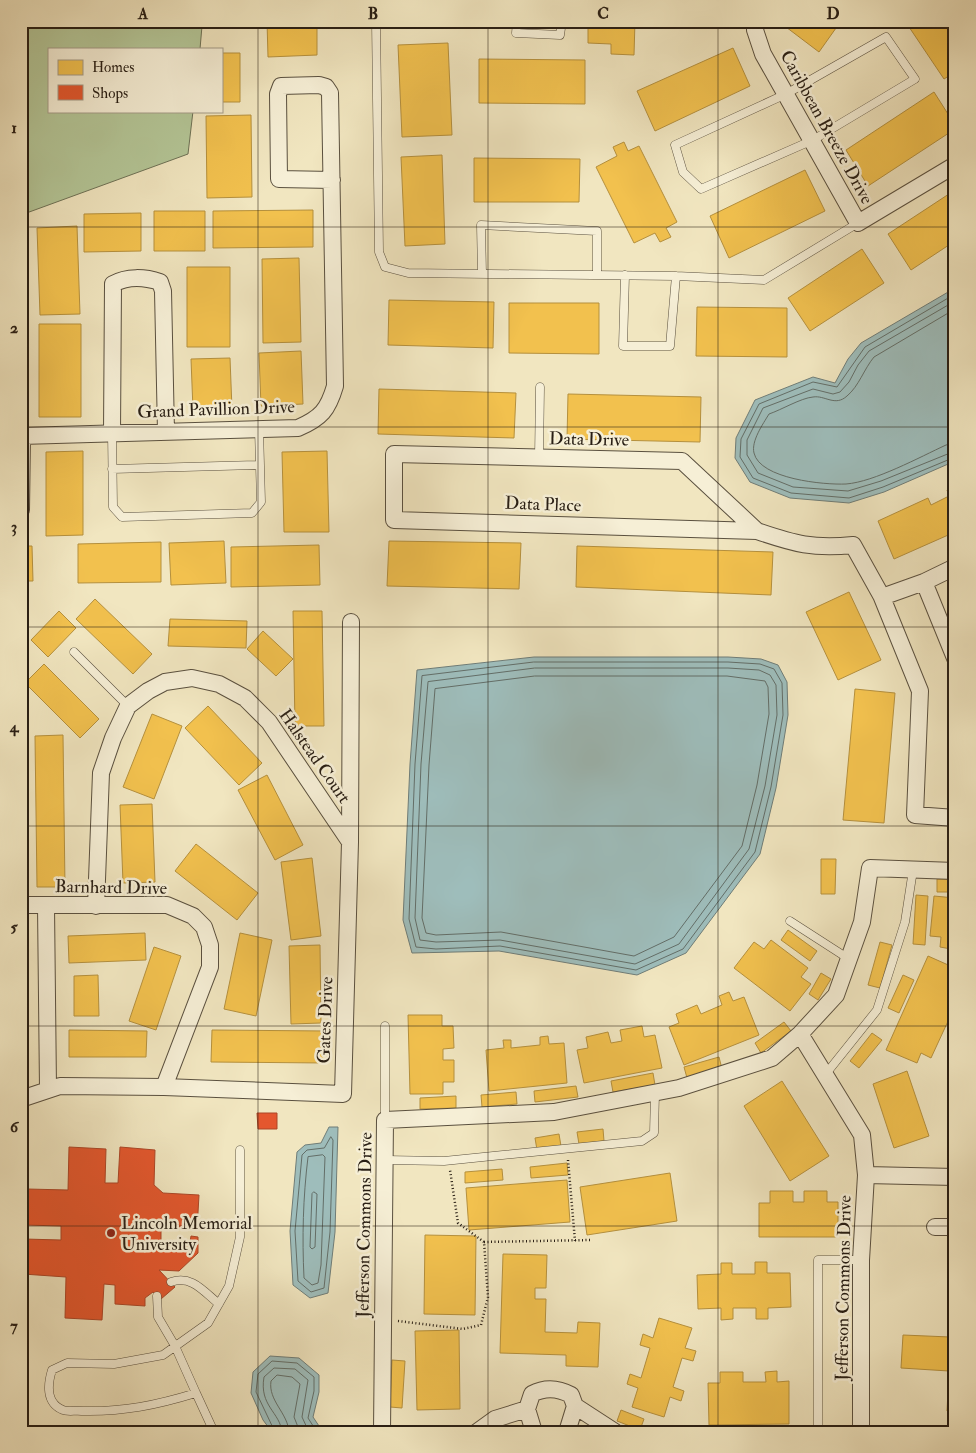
<svg xmlns="http://www.w3.org/2000/svg" width="976" height="1453" font-family="'IM FELL Double Pica',serif">
<style>
.green{fill:#b4c697;stroke:#6e7256}
.water{fill:#9ebdbb;stroke:#6f7d78}
.homes{fill:#f2c14e;stroke:#b5903d}
.shops{fill:#e4572e;stroke:#ac4626}
.lines{fill:none;stroke-linecap:round;stroke-linejoin:round}
.shore{stroke:#636e68;stroke-width:1}
.lane-casing{stroke:#5a503f;stroke-width:9}
.street-casing{stroke:#5a503f;stroke-width:18}
.path{stroke:#281e14;stroke-width:2.5;stroke-dasharray:1 2.5;stroke-linecap:butt}
.lane{stroke:#f6efd6;stroke-width:8}
.street{stroke:#f6efd6;stroke-width:16}
.grid{fill:none;stroke:#281e14;stroke-width:1;stroke-opacity:0.55}
.poi-dot{fill:#8f2418;stroke:#f6efd6;stroke-width:2}
.labels{text-anchor:middle;stroke-width:5;stroke-linejoin:round;paint-order:stroke}
.street-label{font-size:18px;fill:#281e14;stroke:#f6efd6}
.poi-label{font-size:18px;fill:#281e14;stroke:#f6efd6;text-anchor:start}
.neatline{fill:none;stroke:#281e14;stroke-width:2}
.grid-label{font-size:16px;text-anchor:middle;font-weight:bold;fill:#281e14}
</style>
<rect width="100%" height="100%" fill="#f1e6c0"/>
<filter id="stains"><feTurbulence type="fractalNoise" baseFrequency=".004" numOctaves="4"/><feColorMatrix values="0 0 0 0 .2 0 0 0 0 .09 0 0 0 0 .02 0 0 0 .5 -.17"/></filter>
<radialGradient id="worn" r=".72"><stop offset=".6" stop-color="#630" stop-opacity="0"/><stop offset="1" stop-color="#630" stop-opacity=".3"/></radialGradient>
<path class="green" d="M21,21H209L202,26L200,49H49V111H193L188,154L21,215Z"/>
<path class="water" d="M955,288V461L884,492L849,503L790,498L750,482L735,458L736,438L755,400L813,377L835,383L848,359L861,343Z
M534,657H728L761,659L778,665L787,682L788,715L776,788L760,854L686,953L637,975L499,951L412,953L403,920L410,764L417,670Z
M329,1127H338L335,1232L328,1293L310,1298L293,1285L290,1231L297,1152L305,1145L321,1143Z
M270,1356L299,1358L319,1375V1392L313,1417L323,1432H272L263,1420L251,1393L253,1372Z"/>
<path class="homes" d="M267,21H317V55L268,57Z
M588,21H635L634,55L611,54V44L588,43Z
M784,21H841L819,52L782,24Z
M905,21H952L955,25V72L944,79Z
M448,43L452,135L402,137L398,45Z
M733,48L750,86L655,131L637,91Z
M221,53H240V102H221Z
M479,59L585,60V104L479,103Z
M934,92L955,125V129L868,186L846,150Z
M251,115L252,197L207,198L206,116Z
M624,142L628,151L639,146L677,222L666,228L671,237L660,242L655,233L634,243L596,167L617,156L613,147Z
M442,155L445,244L405,246L401,157Z
M474,158L580,159L579,202H474Z
M805,170L825,211L729,258L710,216Z
M955,190V241L911,270L888,234Z
M313,210V247L213,248V211Z
M154,211H205V251H154Z
M141,213V251L84,252V214Z
M77,226L80,314L40,315L37,228Z
M862,249L884,283L810,331L788,298Z
M299,258L301,342L263,343L262,259Z
M187,267H230V347H187Z
M389,300L494,302L493,348L388,345Z
M509,303H599V354L509,353Z
M697,307L787,308V357L696,356Z
M39,324H81V417H39Z
M301,351L303,404L261,406L259,353Z
M230,358L232,409L193,410L191,359Z
M379,389L516,393L514,438L378,434Z
M568,394L701,397L700,442L567,439Z
M83,451V535L46,536V452Z
M327,451L329,532H284L282,452Z
M955,486V532L894,559L878,521L928,498L931,505L949,496L947,490Z
M224,541L226,583L171,585L169,543Z
M389,541L521,543L519,589L387,586Z
M161,542V582L78,583V544Z
M319,545L320,585L231,587V547Z
M21,546H32L33,581H21Z
M577,546L773,552L771,595L576,587Z
M849,592L881,660L838,680L806,612Z
M95,599L152,654L133,674L76,619Z
M59,611L76,628L48,657L31,640Z
M293,611H322L324,726H295Z
M170,619L247,621L246,648L168,646Z
M263,631L293,659L276,676L247,649Z
M44,664L99,719L80,738L25,683Z
M855,689L895,693L884,823L843,820Z
M208,706L262,763L239,785L185,728Z
M152,714L182,726L154,799L123,787Z
M63,735L65,887H37L35,736Z
M267,775L303,845L275,860L238,790Z
M152,804L155,882L123,883L120,805Z
M196,844L258,893L237,920L175,871Z
M312,858L321,936L291,940L281,862Z
M821,859H836L835,894H821Z
M937,879H955V892H937Z
M916,895L928,896L925,945L913,944Z
M934,896L955,898V939L952,938L951,949L940,947L941,937L930,936Z
M788,930L817,951L810,961L781,940Z
M145,933L146,960L69,963L68,936Z
M240,933L272,940L256,1016L224,1009Z
M771,940L808,968L801,977L811,984L790,1011L734,968L754,942L764,949Z
M880,942L892,945L880,988L868,985Z
M320,945L321,1023L291,1024L289,946Z
M154,947L181,956L156,1030L129,1021Z
M928,956L955,968V1006L931,1058L921,1053L917,1063L886,1050Z
M821,973L831,979L818,1000L809,994Z
M98,975L99,1016H74V976Z
M903,975L914,980L899,1013L888,1008Z
M729,992L733,1001L744,997L759,1035L684,1065L669,1027L679,1023L676,1014L697,1005L701,1014L722,1005L719,996Z
M408,1015H442V1026H453L454,1048L443,1049V1060H454V1082H443V1094H410Z
M784,1022L791,1031L761,1053L755,1043Z
M642,1026L644,1037L655,1035L662,1068L584,1083L577,1050L588,1048L586,1037L608,1032L611,1043L622,1041L620,1030Z
M69,1030L147,1031L146,1057H69Z
M212,1030L326,1031V1063L211,1062Z
M872,1033L882,1040L859,1068L850,1061Z
M548,1036L549,1044L564,1043L567,1083L489,1091L486,1050L504,1048L503,1040H511V1048L540,1045V1037Z
M719,1057L722,1069L687,1078L684,1067Z
M907,1071L929,1136L894,1148L873,1084Z
M653,1073L655,1085L613,1092L611,1081Z
M782,1081L829,1156L790,1181L744,1106Z
M576,1086L578,1097L535,1102L534,1091Z
M516,1092L517,1104L482,1107L481,1095Z
M456,1096V1108L420,1109V1098Z
M603,1129L604,1141L579,1144L577,1132Z
M559,1134L561,1146L537,1150L535,1138Z
M567,1163L568,1175L531,1178L530,1167Z
M502,1169L503,1180L465,1183V1172Z
M670,1173L677,1221L587,1235L580,1187Z
M567,1180L570,1222L469,1230L466,1188Z
M770,1191H793V1202H804V1191H827V1202H838V1237H759V1203H770Z
M425,1235L476,1236L475,1315L424,1314Z
M503,1254L547,1255L546,1288H535V1299H546L545,1332L577,1333L578,1322L600,1323L598,1367L566,1366V1355L500,1353Z
M755,1262H767V1273H790L791,1307L768,1308V1319H756V1308H733V1319L721,1320V1308L698,1309L697,1275L721,1274V1263H732V1274H755Z
M954,1284H955V1411H947L949,1371L901,1368L903,1335L950,1337Z
M659,1318L692,1328L685,1348L696,1351L693,1361L682,1358L673,1387L684,1391L681,1401L670,1397L664,1417L632,1407L638,1388L627,1384L630,1374L641,1378L650,1348L640,1345L643,1334L653,1338Z
M459,1330L460,1409L417,1410L415,1331Z
M392,1360L405,1361L402,1408L390,1407Z
M777,1371V1382L789,1381V1424L709,1425L708,1383H720V1372H743V1382H766L765,1372Z
M621,1410L644,1419L640,1430L617,1421Z"/>
<path class="shops" d="M257,1113H277V1129H258Z
M69,1147L106,1149L105,1183H118L120,1147L155,1150L154,1185L163,1193L199,1195L197,1230L161,1228V1242H190L191,1236L198,1237V1253L179,1271L159,1270L175,1287L161,1299L153,1292L145,1298V1306L115,1304V1285L104,1284L102,1320L65,1318L66,1277L23,1274L24,1239L61,1240V1226L25,1225L27,1189L68,1190Z"/>
<g class="lines">
<path class="shore" d="M955,294L865,347L837,387L813,382L759,404L741,439L740,457L753,478L791,493L849,498L883,487L955,457
M955,301L869,351L858,365L849,382L840,392L833,394L813,389L763,408L747,440V455L758,473L793,487L848,491L881,481L955,451
M955,309L874,357C864,369 859,386 847,396C835,407 825,395 813,397C801,398 781,410 769,414C763,424 751,441 754,453C760,479 824,485 846,484C874,482 920,457 946,445L955,443
M534,662H728L760,664L774,669L782,683L783,715L771,787L755,852L683,949L636,970L500,946L436,949L416,947L409,919L415,764L422,676Z
M535,668H728L759,670L770,675L776,685L777,715L765,786L749,849L679,944L635,964L500,940L436,942L420,940L415,918L421,764L428,682Z
M535,676H727L765,681L768,687L769,714L757,785L742,846L674,937L634,956L501,932L436,935L426,933L422,918L429,765L435,689Z
M331,1137L333,1140L330,1232L324,1288L311,1292L298,1281L295,1231L302,1155L307,1150L324,1148Z
M323,1155L325,1157L321,1265L318,1283L312,1285L304,1278C302,1237 303,1198 308,1157Z
M314,1192L317,1194L315,1247L312,1249L310,1247L312,1194Z
M275,1432L256,1392L258,1374L272,1361L297,1363L314,1377V1391L308,1418L317,1432
M282,1432C280,1412 259,1406 264,1377L274,1368L295,1369L308,1380L302,1417L309,1432
M289,1432C288,1413 268,1401 271,1381L277,1375L292,1377L300,1384L294,1417L300,1432"/>
<defs>
<path id="lane" d="M376,21L379,252L385,267L408,273L676,276L764,280L858,223
M517,21L516,33L560,35L562,21
M886,37L915,79L813,140L701,189L683,172L675,145L786,94Z
M482,274L481,225L597,231V275
M625,275L623,346H670L676,276
M112,432L113,507L122,517L252,513L261,502L259,429
M539,458L540,387
M112,469L260,465
M74,652L128,706
M790,921L849,959
M385,1026V1120
M825,1075L877,1010L905,922L913,870
M385,1160L444,1161L642,1141L654,1133L655,1093
M171,1282C192,1275 203,1291 219,1304
M157,1296L158,1317L175,1346L196,1393
M943,1430L945,1432
M214,1432L196,1393C157,1405 123,1412 82,1411C77,1410 67,1412 63,1410C45,1403 48,1383 52,1370L67,1363L114,1364L163,1355L208,1323L229,1286L240,1237V1150
M818,1432V1260H861"/>
<path id="street" d="M757,21L755,30L763,54L858,223L955,165
M112,432L113,284C127,276 145,277 160,282L163,291L166,432
M21,436L298,428C321,418 328,410 335,386L330,93L326,87L319,85L281,86L278,94L279,179L332,180
M21,510L22,436
M757,531L682,461L394,454V520L757,531C795,544 813,549 853,545L882,597L924,582L955,658
M924,582L955,567
M881,595L920,691L915,815L955,818
M21,905H167L193,916L204,927L210,945V967L164,1087
M46,906L48,1089
M96,906L101,773L113,738L128,706L148,691L165,682L192,678L219,684L245,698L269,722L350,842
M800,1034L862,1135L866,1175
M21,1099L60,1086L164,1087L343,1094L350,842L351,622
M935,1227H955
M575,1406L615,1432
M382,1432L385,1120L554,1112L679,1088L772,1058L800,1034L836,995L862,922L870,868L955,871
M477,1432L495,1419L527,1409
M534,1432L527,1409L532,1394C545,1387 558,1388 571,1395L575,1406L567,1432
M861,1432V1260L866,1175L955,1177"/>
</defs>
<use href="#lane" class="lane-casing"/>
<use href="#street" class="street-casing"/>
<path class="path" d="M568,1160L575,1241
M484,1242L590,1240
M398,1321L463,1329L481,1325L488,1297L484,1242L458,1223L450,1170"/>
<use href="#lane" class="lane"/>
<use href="#street" class="street"/>
</g>
<path class="grid" d="M258,21V1432M488,21V1432M718,21V1432M21,227H955M21,427H955M21,627H955M21,826H955M21,1026H955M21,1226H955"/>
<circle class="poi-dot" cx="111" cy="1233" r="5"/>
<g class="labels">
<g class="street-label">
<text transform="translate(827 127) rotate(61)" y="6">Caribbean Breeze Drive</text>
<text transform="translate(216 409) rotate(-2)" y="6">Grand Pavillion Drive</text>
<text transform="translate(589 439) rotate(1)" y="6">Data Drive</text>
<text transform="translate(543 504) rotate(2)" y="6">Data Place</text>
<text transform="translate(315 756) rotate(55)" y="6">Halstead Court</text>
<text transform="translate(111 887) rotate(1)" y="6">Barnhard Drive</text>
<text transform="translate(325 1020) rotate(-88)" y="6">Gates Drive</text>
<text transform="translate(364 1225) rotate(-89)" y="6">Jefferson Commons Drive</text>
<text transform="translate(843 1288) rotate(-89)" y="6">Jefferson Commons Drive</text>
</g>
<g class="poi-label">
<text x="121" y="1229">Lincoln Memorial<tspan x="121" dy="21">University</tspan></text>
</g>
</g>
<rect width="976" height="1453" fill="none" stroke="#f1e6c0" stroke-width="55"/>
<rect x="48" y="48" width="175" height="65" fill="#f6efd6" stroke="#a49b88"/>
<rect x="58" y="60" width="25" height="15" fill="#f2c14e" stroke="#a49b88"/>
<text x="92" y="72" font-size="15" fill="#281e14">Homes</text>
<rect x="58" y="85" width="25" height="15" fill="#e4572e" stroke="#a49b88"/>
<text x="92" y="98" font-size="15" fill="#281e14">Shops</text>
<rect x="28" y="28" width="920" height="1398" class="neatline"/>
<g class="grid-label">
<text x="143" y="19">A</text>
<text x="373" y="19">B</text>
<text x="603" y="19">C</text>
<text x="833" y="19">D</text>
<text x="14" y="133">1</text>
<text x="14" y="333">2</text>
<text x="14" y="532">3</text>
<text x="14" y="732">4</text>
<text x="14" y="932">5</text>
<text x="14" y="1132">6</text>
<text x="14" y="1331">7</text>
</g>
<rect width="100%" height="100%" filter="url(#stains)"/>
<rect width="100%" height="100%" fill="url(#worn)"/>
</svg>
